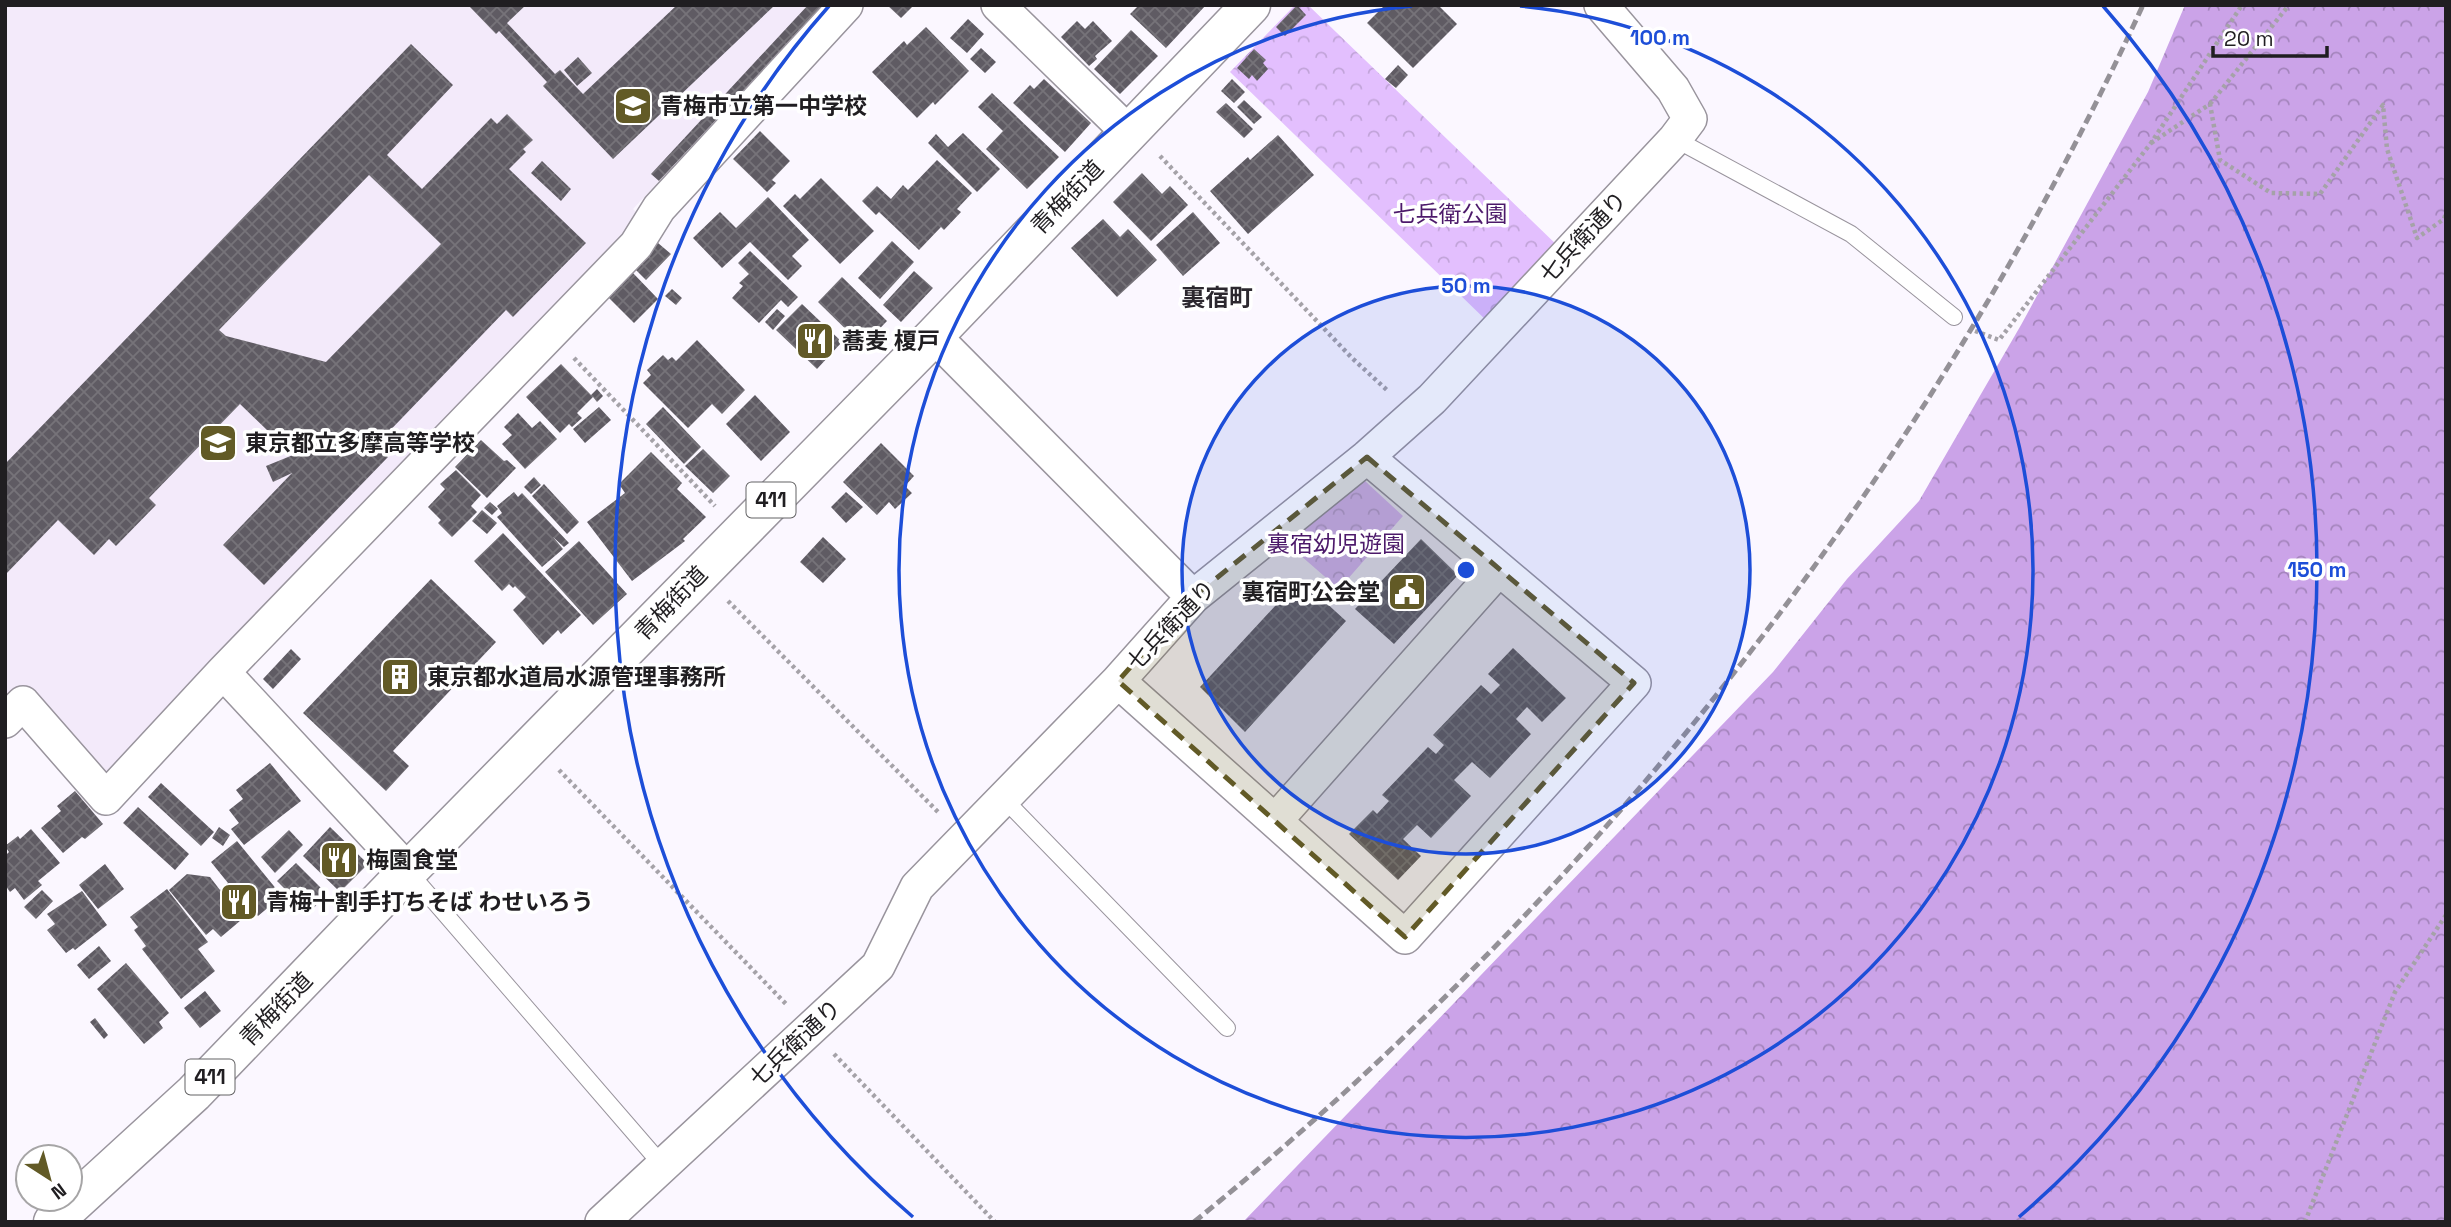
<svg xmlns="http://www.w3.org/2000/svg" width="2451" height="1227" font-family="'Space Grotesk','Noto Sans JP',sans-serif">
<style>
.built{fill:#f3eafa}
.forest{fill:url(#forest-crowns)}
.park{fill:url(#park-crowns)}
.building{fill:url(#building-cross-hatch);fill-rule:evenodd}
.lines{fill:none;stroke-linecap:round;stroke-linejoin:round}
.lane-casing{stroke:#99949d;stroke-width:18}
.street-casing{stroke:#99949d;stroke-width:36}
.highway-casing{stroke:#99949d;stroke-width:41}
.path{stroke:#a5a2a8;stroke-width:4.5;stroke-dasharray:3.5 3.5;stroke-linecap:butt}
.lane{stroke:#fff;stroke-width:16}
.street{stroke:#fff;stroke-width:33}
.highway{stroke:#fff;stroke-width:38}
.rail{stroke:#949197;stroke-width:5;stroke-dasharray:10 5;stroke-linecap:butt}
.marked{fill:#625a26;fill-opacity:0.2;stroke:#625a26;stroke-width:5;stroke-dasharray:14 9;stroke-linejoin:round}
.ring{fill:none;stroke:#1d4ed8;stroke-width:3.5}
.labels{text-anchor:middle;stroke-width:7;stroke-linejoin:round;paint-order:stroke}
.shield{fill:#fff;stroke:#636264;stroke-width:2}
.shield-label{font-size:21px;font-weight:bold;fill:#201e21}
.poi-label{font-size:23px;font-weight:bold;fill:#201e21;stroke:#fff;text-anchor:start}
.street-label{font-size:23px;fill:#201e21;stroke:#fff}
.park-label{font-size:23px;fill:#4c196a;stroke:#fff}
.neighbourhood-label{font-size:24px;font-weight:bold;fill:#2c282f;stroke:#fff}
.centre{fill:#1d4ed8;stroke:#fff;stroke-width:3.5}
.ring-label{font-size:21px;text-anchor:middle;font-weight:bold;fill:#1d4ed8;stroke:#fff;stroke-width:7;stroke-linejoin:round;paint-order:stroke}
</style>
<defs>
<pattern id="forest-crowns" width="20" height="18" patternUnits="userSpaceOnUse" patternTransform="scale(1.75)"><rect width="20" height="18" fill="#cba3e8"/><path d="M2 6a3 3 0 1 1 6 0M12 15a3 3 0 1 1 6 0" fill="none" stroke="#a484bc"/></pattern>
<pattern id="park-crowns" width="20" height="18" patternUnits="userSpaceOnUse" patternTransform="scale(1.75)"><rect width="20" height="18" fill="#e3bffe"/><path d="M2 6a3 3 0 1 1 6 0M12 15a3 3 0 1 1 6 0" fill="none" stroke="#c2a4d9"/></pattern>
<pattern id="building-cross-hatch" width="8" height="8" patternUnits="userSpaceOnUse" patternTransform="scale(1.75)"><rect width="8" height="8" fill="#5f5b63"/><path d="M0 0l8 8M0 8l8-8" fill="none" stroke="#767379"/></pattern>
</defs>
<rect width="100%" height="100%" fill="#fbf7ff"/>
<path class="built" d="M5,5H824L633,209L637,213L628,239L114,775L98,772L5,707Z"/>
<path class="forest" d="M2185,5H2446V1222H1243L1773,672L1847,579L1919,501L2021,325L2148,92Z"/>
<path class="park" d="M1295,5H1308L1561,249L1489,323L1230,72Z
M1365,481L1403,516L1339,589L1285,542Z"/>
<path class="building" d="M468,5H526L507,23L555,74L560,70L583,94L677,5H775L613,159L543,86L547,82L499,31L496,34Z
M808,5H823L659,181L651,174Z
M887,5H910L912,7L901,18Z
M1139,5H1206L1166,48L1130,14Z
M1297,5L1306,15L1285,36L1276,27Z
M1385,5H1438L1457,24L1413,68L1367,23Z
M968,19L984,34L967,53L950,38Z
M1077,21L1085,29L1093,21L1112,41L1095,56L1097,59L1089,66L1061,37Z
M926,27L969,71L935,105L933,102L917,118L872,72L904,41L907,45Z
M1131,30L1158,56L1120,94L1094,69Z
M411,44L453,85L387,155L422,189L491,118L497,124L507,114L533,140L523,149L526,152L509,169L586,243L513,317L506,310L376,445L388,457L264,585L223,545L292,473L273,482L266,466L293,455L240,404L149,498L156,505L116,546L109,539L94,555L58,520L5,575V464ZM369,175L441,244L326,362L226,336L219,330Z
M981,48L996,62L985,73L970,59Z
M1254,49L1266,60L1263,63L1268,69L1257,81L1252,75L1249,79L1237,68Z
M578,57L592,73L577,86L564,70Z
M1398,65L1408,75L1396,88L1385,79Z
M1044,79L1091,123L1065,152L1013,103L1030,85L1034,89Z
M1232,79L1245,92L1234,103L1221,91Z
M992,93L1059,157L1027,189L986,149L1003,131L978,107Z
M1244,100L1262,117L1254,124L1237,107Z
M1226,103L1253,129L1244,138L1216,112Z
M760,131L790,161L772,180L776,183L767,192L733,159Z
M963,133L1000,169L977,192L928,143L936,134L948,147Z
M1278,135L1314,175L1248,234L1210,191L1248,157L1250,160Z
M937,160L972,193L957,209L961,212L944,230L941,227L919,250L879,212L876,215L862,201L877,186L891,199L903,185L908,190Z
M542,161L571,189L561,201L531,173Z
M1142,173L1162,194L1170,186L1188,205L1151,241L1113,202Z
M821,178L874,231L840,264L783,206L795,194L800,199Z
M768,197L809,240L792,256L802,266L788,280L750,242L722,268L693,238L720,212L736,228Z
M1193,212L1220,243L1183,276L1156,245Z
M1103,219L1120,237L1128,229L1157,260L1117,297L1071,248Z
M892,241L914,262L880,299L858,278Z
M658,243L671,254L646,280L634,268Z
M750,251L798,297L788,307L781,300L759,323L732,298L743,286L739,283L749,274L738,263Z
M914,271L933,288L901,322L883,305Z
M632,272L658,299L634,323L607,296Z
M842,277L887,321L863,346L818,302Z
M672,289L682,298L676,305L665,296Z
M802,304L842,342L817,369L776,330Z
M777,309L785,316L773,330L765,322Z
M697,340L745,390L722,414L712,404L688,428L643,383L651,375L647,370L663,355L668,360L672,357L676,361Z
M561,364L591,395L597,389L603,396L597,402L593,397L577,413L582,418L572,427L569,424L560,433L526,397Z
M755,395L790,432L761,461L726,424Z
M599,407L611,420L585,443L573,429Z
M663,407L701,447L684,464L646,424Z
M518,413L532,428L540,421L557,439L525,469L502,444L512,435L504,427Z
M481,440L504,461L507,460L516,468L487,498L455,467Z
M881,443L914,476L905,486L912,493L895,509L889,502L877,515L843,482Z
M703,449L730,476L713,493L685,466Z
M651,452L682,483L677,489L706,517L683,539L685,541L632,581L587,522L625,493L619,484Z
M456,470L481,495L471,506L477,512L452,537L438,523L441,520L428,507L445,489L440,484Z
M534,477L541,485L531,494L524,487Z
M544,484L579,522L567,534L532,496Z
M514,492L518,497L522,493L569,543L564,547L553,537L563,549L542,567L497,517L502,513L497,506Z
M846,492L863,507L846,523L831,507Z
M490,502L498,509L492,515L484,508Z
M482,510L497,523L487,534L472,521Z
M503,533L581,615L561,634L558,630L543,645L513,610L526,597L515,586L513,588L509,584L502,591L474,561Z
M823,537L846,559L823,583L800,562Z
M1421,539L1458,575L1394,644L1355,609Z
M579,541L627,594L593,625L545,572Z
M431,579L496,642L393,751L409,766L386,791L303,713Z
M1300,579L1346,621L1245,732L1200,687Z
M1513,648L1566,698L1542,722L1527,707L1516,719L1531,734L1490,778L1472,762L1454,780L1471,796L1431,838L1417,825L1403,839L1421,856L1398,880L1349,834L1373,810L1377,814L1389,801L1382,795L1428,747L1436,754L1444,745L1433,735L1481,685L1491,694L1500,685L1488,674Z
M291,649L301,659L273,689L263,679Z
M270,763L301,801L244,845L231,829L239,823L229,810L243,799L236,790Z
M161,783L214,832L201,846L148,797Z
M75,791L103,824L85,839L82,837L63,853L41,828L61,811L57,806Z
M138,807L189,854L175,870L123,823Z
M219,827L230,835L223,846L212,838Z
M330,827L368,864L340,892L303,856Z
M31,829L60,863L38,881L42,885L24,900L15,888L10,892L5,885V856L9,852L5,846L18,836L20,839Z
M289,830L303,845L275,873L261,857Z
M237,841L282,896L258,916L253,910L221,937L213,929L206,935L169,890L187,874L210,877L220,890L228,883L211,862Z
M296,863L327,894L309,913L277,881Z
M105,864L124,889L98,909L79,885Z
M167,889L208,942L198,949L215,971L181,999L142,949L146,946L134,930L138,927L130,917Z
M42,890L53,901L36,919L24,907Z
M82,891L107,925L75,950L73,948L66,953L47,930L55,924L47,914Z
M99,946L111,961L89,979L77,965Z
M126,963L169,1013L159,1022L163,1028L144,1044L97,989Z
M205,991L221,1011L200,1028L184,1008Z
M95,1018L108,1035L104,1039L90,1022Z"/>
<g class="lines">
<defs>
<path id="lane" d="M1675,139L1851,234L1954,317
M1003,798L1227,1028
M408,871L663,1166"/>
<path id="street" d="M998,5L1128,132
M934,336L1193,597
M223,672L408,871
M1118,681L1405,937L1634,683L1367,457
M5,721L23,703L106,798L223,672L636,245L659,208L846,5
M1275,821L1499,569
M602,1222L878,966L917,887L1118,681L1193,597L1367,457L1432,399L1675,139L1690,119L1673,89L1601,5"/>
<path id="highway" d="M53,1222L194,1093L408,871L934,336L1251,5"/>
</defs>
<use href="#lane" class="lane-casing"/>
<use href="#street" class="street-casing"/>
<use href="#highway" class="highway-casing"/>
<path class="path" d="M2210,104L2289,5
M2151,143L2210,104L2220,160L2271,193L2320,194L2383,105L2387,149L2417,238L2444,219L2446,213
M1160,156L1352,358L1388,391
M1975,331L1999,340L2151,143L2242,5
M574,358L715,506
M728,601L939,813
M559,770L787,1005
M834,1054L995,1222
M2305,1222L2395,992L2446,915"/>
<use href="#lane" class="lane"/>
<use href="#street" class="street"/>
<use href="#highway" class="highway"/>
<path class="rail" d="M1194,1222C1596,896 1926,476 2143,5"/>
</g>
<path class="marked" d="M1367,457L1634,683L1405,937L1118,681L1193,597Z"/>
<circle cx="1466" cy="570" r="284" fill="#1d4ed8" fill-opacity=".12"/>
<g class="ring">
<circle cx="1466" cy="570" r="284"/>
<path d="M1520 6A567 567 0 1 1 1412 6"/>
<path d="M913 1217A851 851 0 0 1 829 6M2103 6A851 851 0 0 1 2019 1217"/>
</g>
<defs>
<symbol id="school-square" viewBox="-11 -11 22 22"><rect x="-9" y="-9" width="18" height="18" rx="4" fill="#625a26" stroke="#fff"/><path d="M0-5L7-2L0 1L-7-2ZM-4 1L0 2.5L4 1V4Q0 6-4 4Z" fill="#fff"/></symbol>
<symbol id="restaurant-square" viewBox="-11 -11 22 22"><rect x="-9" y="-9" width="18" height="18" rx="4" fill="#625a26" stroke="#fff"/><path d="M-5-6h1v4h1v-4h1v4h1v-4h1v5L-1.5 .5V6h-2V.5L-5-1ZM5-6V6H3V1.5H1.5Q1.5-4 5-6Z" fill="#fff"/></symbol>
<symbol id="civic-square" viewBox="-11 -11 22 22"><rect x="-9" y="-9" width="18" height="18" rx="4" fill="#625a26" stroke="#fff"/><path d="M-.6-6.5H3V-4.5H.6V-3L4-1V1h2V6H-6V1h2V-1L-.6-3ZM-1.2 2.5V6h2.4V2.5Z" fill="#fff"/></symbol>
<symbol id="building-square" viewBox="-11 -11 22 22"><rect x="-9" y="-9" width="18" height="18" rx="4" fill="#625a26" stroke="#fff"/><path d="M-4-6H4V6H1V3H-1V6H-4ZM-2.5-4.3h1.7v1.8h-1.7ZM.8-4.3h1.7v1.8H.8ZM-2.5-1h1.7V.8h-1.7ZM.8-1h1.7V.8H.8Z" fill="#fff"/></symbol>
</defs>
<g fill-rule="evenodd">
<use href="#school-square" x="611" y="84" width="44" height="44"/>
<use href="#restaurant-square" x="793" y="319" width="44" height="44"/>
<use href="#school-square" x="196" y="421" width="44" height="44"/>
<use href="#civic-square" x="1385" y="570" width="44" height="44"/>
<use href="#building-square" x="378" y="655" width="44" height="44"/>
<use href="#restaurant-square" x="317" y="838" width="44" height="44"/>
<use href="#restaurant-square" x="217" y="880" width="44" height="44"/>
</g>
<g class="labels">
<g class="shield">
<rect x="746.5" y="482.5" width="49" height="35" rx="5"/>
<rect x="185.5" y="1059.5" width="49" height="35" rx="5"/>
</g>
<g class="shield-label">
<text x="771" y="507">411</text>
<text x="210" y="1084">411</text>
</g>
<g class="poi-label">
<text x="660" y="114">青梅市立第一中学校</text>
<text x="842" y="349">蕎麦 榎戸</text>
<text x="245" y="451">東京都立多摩高等学校</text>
<text x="1380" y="600" text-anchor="end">裏宿町公会堂</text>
<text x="427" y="685">東京都水道局水源管理事務所</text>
<text x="366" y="868">梅園食堂</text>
<text x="266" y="910">青梅十割手打ちそば わせいろう</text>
</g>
<g class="street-label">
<text transform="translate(1067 197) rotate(-46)" y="8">青梅街道</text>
<text transform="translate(1583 237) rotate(-47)" y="8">七兵衛通り</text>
<text transform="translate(671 603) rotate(-46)" y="8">青梅街道</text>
<text transform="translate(1171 625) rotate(-46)" y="8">七兵衛通り</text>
<text transform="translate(276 1009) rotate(-46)" y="8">青梅街道</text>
<text transform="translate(795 1043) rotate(-43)" y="8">七兵衛通り</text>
</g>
<g class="park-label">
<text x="1450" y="222">七兵衛公園</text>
<text x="1336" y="552">裏宿幼児遊園</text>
</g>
<g class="neighbourhood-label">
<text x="1217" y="306">裏宿町</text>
</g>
</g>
<circle cx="1466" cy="570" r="10" class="centre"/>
<g class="ring-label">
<text x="1660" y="45">100 m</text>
<text x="1466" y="293">50 m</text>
<text x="2317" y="577">150 m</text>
</g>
<rect width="2451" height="1227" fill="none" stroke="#201e21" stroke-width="14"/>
<g transform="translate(49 1178) rotate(144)"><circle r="33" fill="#ffffff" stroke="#a6a5a6" stroke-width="2"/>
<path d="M0-5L12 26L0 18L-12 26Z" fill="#625a26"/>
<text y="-10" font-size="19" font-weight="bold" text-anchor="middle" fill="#201e21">N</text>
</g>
<path d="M2213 46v10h114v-10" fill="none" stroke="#201e21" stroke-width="3.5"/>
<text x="2224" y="46" font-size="21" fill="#201e21" stroke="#ffffff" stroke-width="5" paint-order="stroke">20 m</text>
</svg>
